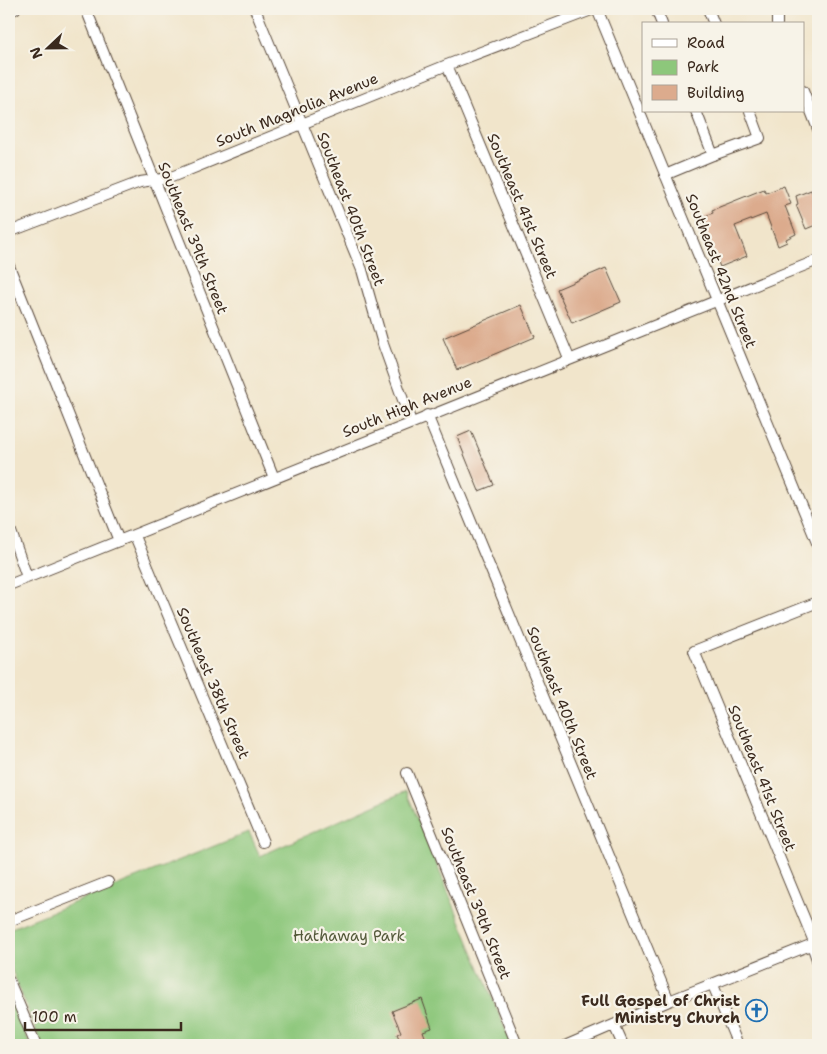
<svg xmlns="http://www.w3.org/2000/svg" width="827" height="1054" font-family="'Shantell Sans',sans-serif">
<style>
.green{fill:#8dc77b;stroke:#64784c}
.building{fill:#dcab8d}
.lines{fill:none;stroke-linecap:round;stroke-linejoin:round}
.minor-casing{stroke:#564638;stroke-width:12}
.minor{stroke:#fff;stroke-width:10}
.labels{text-anchor:middle;stroke-width:4.5;stroke-linejoin:round;paint-order:stroke}
.street-label{font-size:15px;fill:#3b2a1e;stroke:#f7f3e8}
.park-label{font-size:15px;fill:#54593a;stroke:#f7f3e8}
.poi-label{font-size:15px;font-weight:bold;fill:#3b2a1e;stroke:#f7f3e8;text-anchor:end}
</style>
<rect width="100%" height="100%" fill="#f7f3e8"/>
<filter id="ink" filterUnits="userSpaceOnUse"><feTurbulence type="fractalNoise" baseFrequency=".02" numOctaves="2"/><feDisplacementMap in="SourceGraphic" scale="10" xChannelSelector="R" yChannelSelector="G"/><feConvolveMatrix kernelMatrix="1 2 1 2 8 2 1 2 1" color-interpolation-filters="sRGB"/></filter>
<filter id="wash" filterUnits="userSpaceOnUse"><feTurbulence type="fractalNoise" baseFrequency=".0096" numOctaves="4" result="noise"/><feDisplacementMap in="SourceGraphic" scale="20" xChannelSelector="R" yChannelSelector="G"/><feGaussianBlur stdDeviation="1.12" result="paint"/><feColorMatrix in="noise" values="0 0 0 0 0 0 0 0 0 0 0 0 0 0 0 0 0 1.4 0 .05"/><feComposite in="paint" operator="in"/></filter>
<g filter="url(#wash)">
<rect width="100%" height="100%" fill="#f1e5cb"/>
<path class="green" d="M406,791L512,1045H42L9,963V929L249,832L260,856Z
M9,994L30,1045H9Z"/>
<g id="blocks">
<path class="building" d="M784,186L791,204L785,206L796,234L786,239L787,242L778,246L766,214L735,226L747,256L720,267L700,218L713,213L712,210L764,189L766,193Z
M811,190L814,197L818,196V224L806,229L796,205L798,204L796,196Z
M606,268L621,302L572,323L557,289Z
M521,305L535,337L457,370L443,338Z
M471,431L494,485L479,491L457,437Z
M422,999L432,1028L423,1031L428,1045H402L397,1034L401,1032L392,1011Z"/>
</g>
</g>
<g filter="url(#ink)">
<use href="#blocks" fill-opacity="0" stroke="#564638" stroke-width="1"/>
<g class="lines">
<defs>
<path id="minor" d="M86,9L274,478
M255,9L362,270L383,344L411,422
M597,9L818,545
M656,9L662,24
M708,9L714,24
M9,12L15,9
M777,24V9
M447,65L569,358
M803,91L818,129
M696,111L713,155L760,138L750,111
M665,175L713,155
M9,232L140,182L169,178L447,65L594,9
M9,266L119,541
M427,415L669,1001
M9,526L27,577
M135,536L263,842
M9,585L818,260
M407,773L517,1045
M9,921L108,882
M815,944L694,651L818,602
M812,945L818,962
M9,981L36,1045
M713,985L738,1045
M614,1025L623,1045
M567,1045L669,1001L818,942"/>
</defs>
<use href="#minor" class="minor-casing"/>
<use href="#minor" class="minor"/>
</g>
</g>
<defs>
<symbol id="church-ring" viewBox="-11 -11 22 22"><circle r="9.5" fill="#f7f3e8" stroke="#1f6fb2" stroke-width="1.5"/><path d="M-1.2-6h2.4v3.5h3.3v2.4h-3.3V6h-2.4V-.1h-3.3v-2.4h3.3Z" fill="#1f6fb2"/></symbol>
</defs>
<g fill-rule="evenodd">
<use href="#church-ring" x="744" y="998" width="25" height="25"/>
</g>
<g class="labels">
<g class="street-label">
<text transform="translate(297 110) rotate(-22)" y="5">South Magnolia Avenue</text>
<text transform="translate(522 206) rotate(67)" y="5">Southeast 41st Street</text>
<text transform="translate(351 209) rotate(69)" y="5">Southeast 40th Street</text>
<text transform="translate(193 238) rotate(68)" y="5">Southeast 39th Street</text>
<text transform="translate(721 271) rotate(68)" y="5">Southeast 42nd Street</text>
<text transform="translate(407 407) rotate(-22)" y="5">South High Avenue</text>
<text transform="translate(213 683) rotate(67)" y="5">Southeast 38th Street</text>
<text transform="translate(562 703) rotate(68)" y="5">Southeast 40th Street</text>
<text transform="translate(762 778) rotate(68)" y="5">Southeast 41st Street</text>
<text transform="translate(476 903) rotate(68)" y="5">Southeast 39th Street</text>
</g>
<g class="park-label">
<text x="349" y="941">Hathaway Park</text>
</g>
<g class="poi-label">
<text x="740" y="1006">Full Gospel of Christ<tspan x="740" dy="17">Ministry Church</tspan></text>
</g>
</g>
<rect width="827" height="1054" fill="none" stroke="#f7f3e8" stroke-width="30"/>
<rect x="642" y="22" width="162" height="90" fill="#f7f3e8" stroke="#aca397"/>
<rect x="652" y="39" width="25" height="8" fill="#ffffff" stroke="#aca397"/>
<text x="687" y="48" font-size="15" fill="#3b2a1e">Road</text>
<rect x="652" y="60" width="25" height="15" fill="#8dc77b" stroke="#aca397"/>
<text x="687" y="72" font-size="15" fill="#3b2a1e">Park</text>
<rect x="652" y="85" width="25" height="15" fill="#dcab8d" stroke="#aca397"/>
<text x="687" y="98" font-size="15" fill="#3b2a1e">Building</text>
<g transform="translate(48 48) rotate(248)" stroke="#f7f3e8" stroke-width="4" paint-order="stroke">
<path d="M0-4L9 19L0 12L-9 19Z" fill="#3b2a1e"/>
<text y="-8" font-size="14" font-weight="bold" text-anchor="middle" fill="#3b2a1e">N</text>
</g>
<path d="M25 1022v8h156v-8" fill="none" stroke="#3b2a1e" stroke-width="2.5"/>
<text x="32" y="1022" font-size="15" fill="#3b2a1e" stroke="#f7f3e8" stroke-width="4" paint-order="stroke">100 m</text>
</svg>
